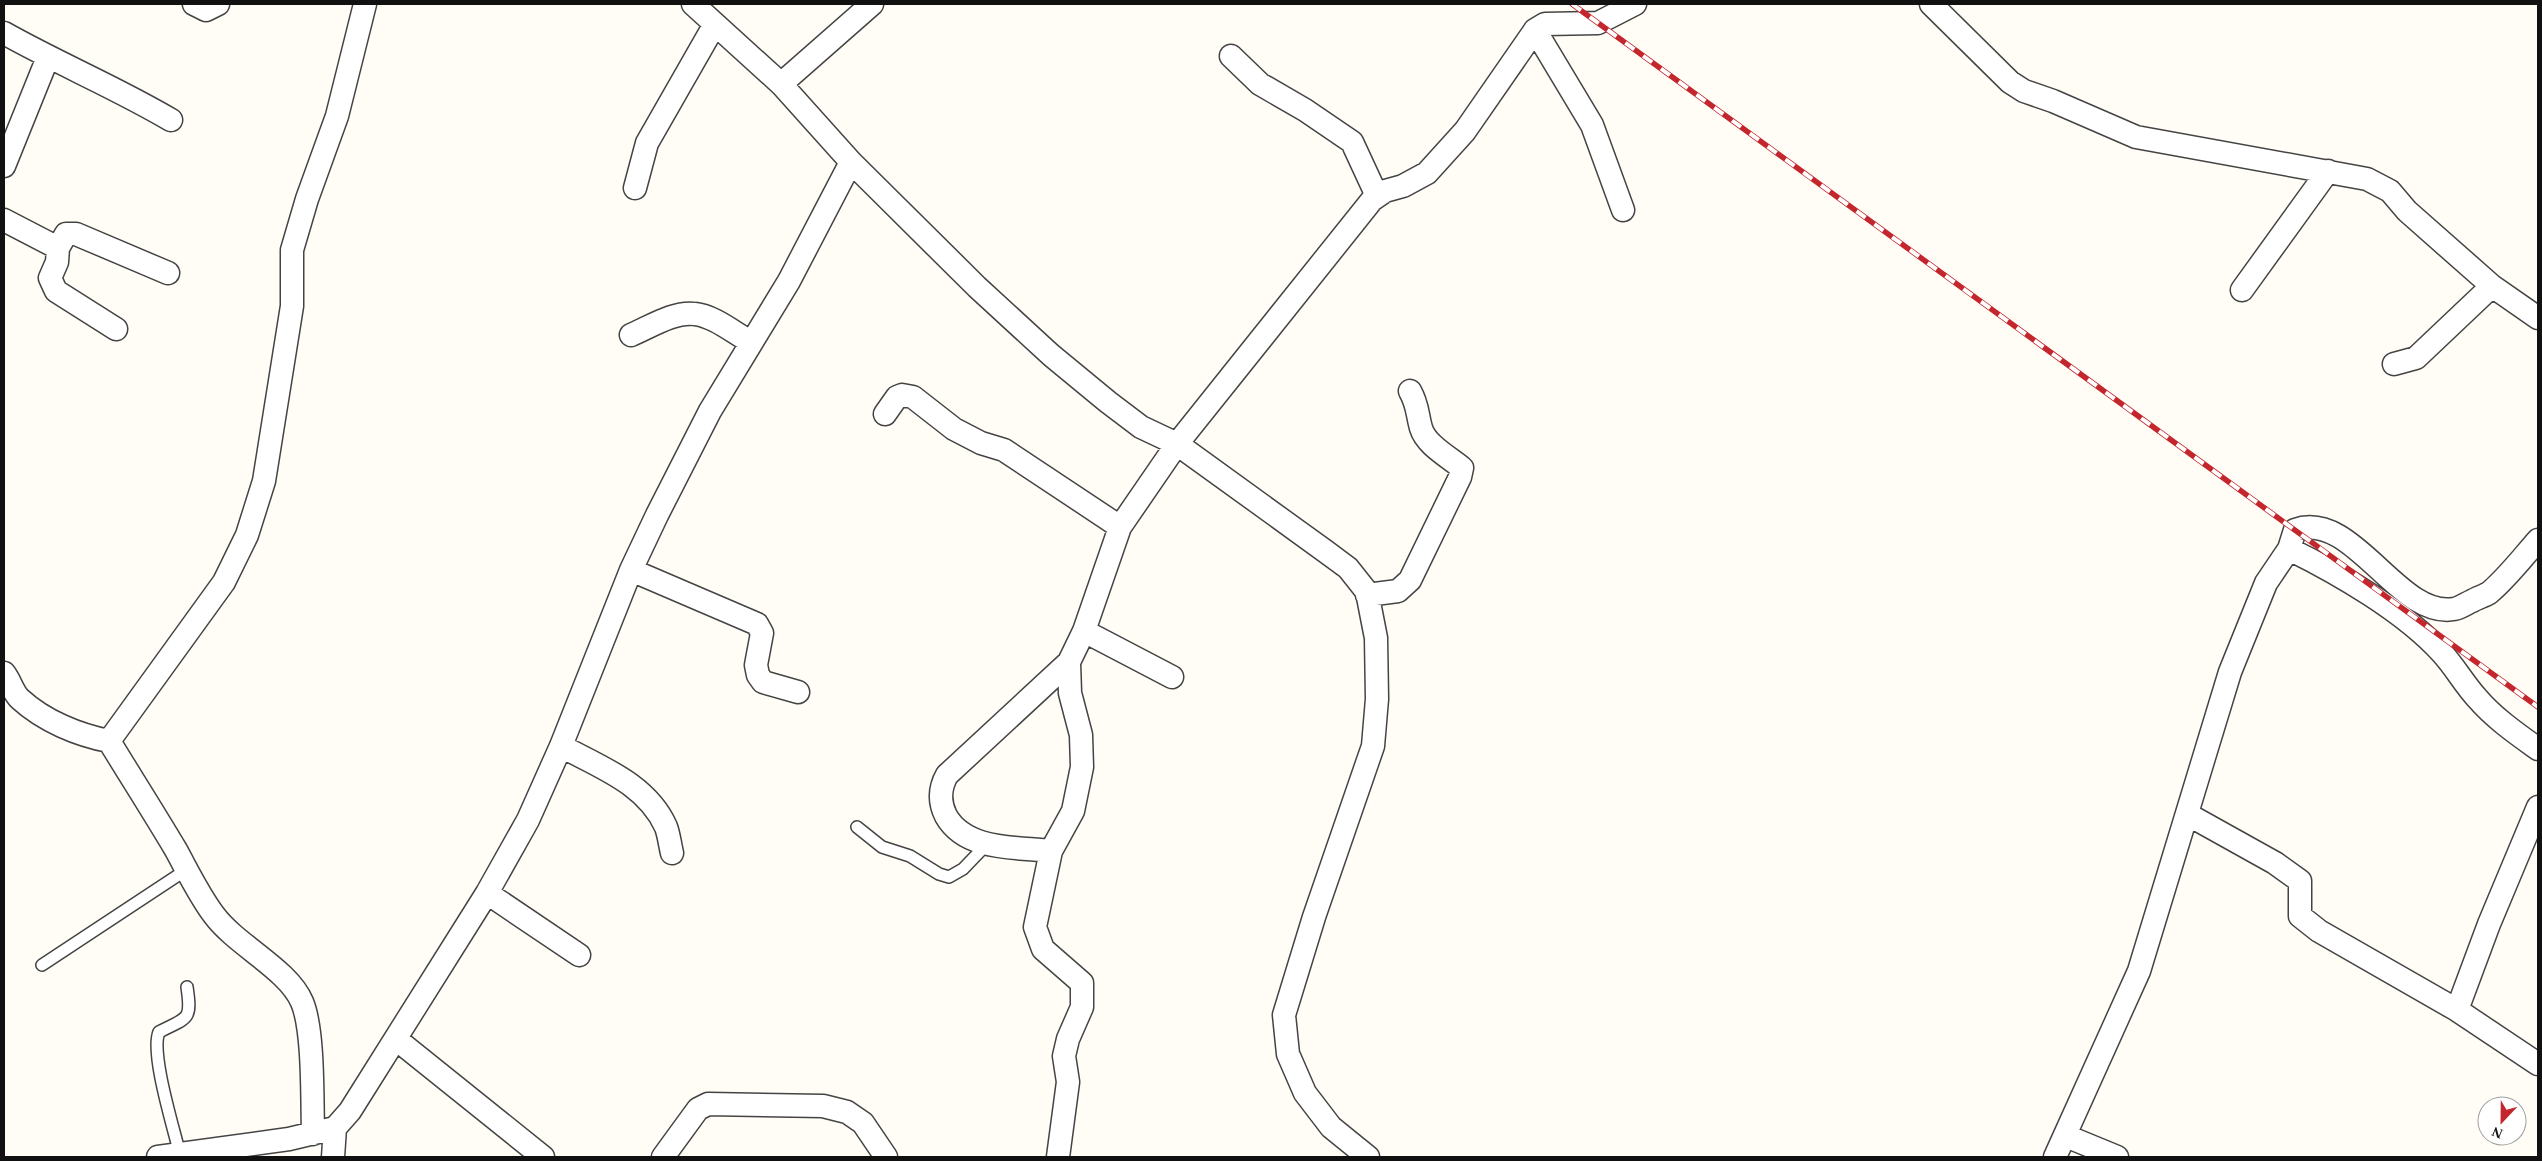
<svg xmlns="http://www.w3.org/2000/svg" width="2542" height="1161" font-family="'Times New Roman',serif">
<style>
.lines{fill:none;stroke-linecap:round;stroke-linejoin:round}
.lane-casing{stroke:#444;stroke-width:14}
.street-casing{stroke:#444;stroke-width:25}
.lane{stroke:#fff;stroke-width:11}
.street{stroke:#fff;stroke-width:22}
.rail-casing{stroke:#c4262e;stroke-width:5.5}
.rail{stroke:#fff;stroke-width:4;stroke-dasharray:11;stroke-linecap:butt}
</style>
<rect width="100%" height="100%" fill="#fffdf5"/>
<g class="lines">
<defs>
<path id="lane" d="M857,827L882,847L910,856L939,874L949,877L963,869L987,844
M42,965L186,870
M180,1155C174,1129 150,1053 159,1032C188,1017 192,1021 187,987"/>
<path id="street" d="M194,4L206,10L218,4
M1931,4L2010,82L2024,91L2053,101L2136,137L2367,179L2390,191L2407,211L2492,286L2538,318
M1535,30L1592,125L1623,210
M4,33C59,64 117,88 171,120
M1231,56L1260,84L1305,110L1352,142L1377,196
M781,84L872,4
M851,162L977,287L1051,355L1108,402L1141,427L1177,444L1325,551L1348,568L1367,592L1376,638L1377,699L1373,746L1314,917L1284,1015L1288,1054L1305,1093L1331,1127L1368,1157
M4,166L48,57
M635,188L647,143L715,24
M4,220L58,248L66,234H76L168,273
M58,248L57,262L50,278L56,291L116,329
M2242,290L2328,171
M631,335C650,327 674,311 695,314C714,316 734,333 751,342
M2394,364L2416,358L2492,286
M885,414L897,397L902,395L913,397L954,429L981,443L1004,450L1120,527
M2289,549C2338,573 2405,612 2442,653C2455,667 2464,684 2477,698C2494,718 2517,734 2538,749
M631,570L757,624L762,633L756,665L758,675L763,682L798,692
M1367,595L1398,591L1410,580L1460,477L1462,468C1449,457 1426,445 1421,428C1417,414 1418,405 1410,391
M1084,631L1172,677
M4,673C10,680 13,693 20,699C44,721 78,735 109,741C131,777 154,813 176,850C188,872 199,895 214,915C237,946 288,969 302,1002C314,1030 312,1101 313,1134
M109,741L224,582L247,535L264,481L292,306V250L307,199L337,116L365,4
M561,746C600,767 647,784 666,827C669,835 670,845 672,853
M2187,814L2275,863L2300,881V916L2319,931L2457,1010L2538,1064
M1051,851C1016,847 966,851 946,816C939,802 939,789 947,775L1069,662
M487,893L579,955
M2457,1010L2489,924L2538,807
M396,1039L543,1157
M2066,1136L2117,1157
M158,1157L289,1139L335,1128L350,1111L487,893L528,820L561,746L631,570L657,515L710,411L789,281L851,162L781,84L693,4
M333,1157L335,1128
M663,1157L698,1109L708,1104L823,1106L847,1112L863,1123L886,1157
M1058,1157L1068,1082L1064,1056L1068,1039L1082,1007V983L1043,949L1035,927L1051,851L1073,811L1082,767L1081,735L1070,693L1069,662L1084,631L1120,527L1177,444L1372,200L1385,191L1403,186L1427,173L1465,131L1535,30L1545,24L1598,23L1635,4
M2055,1157L2139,971L2230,672L2266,583L2289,549L2295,530C2353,509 2398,619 2454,609C2460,608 2467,603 2472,601C2477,598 2484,596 2489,593C2507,578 2523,557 2538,540"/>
</defs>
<use href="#lane" class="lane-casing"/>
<use href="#street" class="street-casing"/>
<use href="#lane" class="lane"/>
<use href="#street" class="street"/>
<defs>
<path id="rail" d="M1572,4L2538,707"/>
</defs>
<use href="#rail" class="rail-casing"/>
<use href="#rail" class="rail"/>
</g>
<rect width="2542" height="1161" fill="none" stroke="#111111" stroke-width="10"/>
<g transform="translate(2502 1121) rotate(202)"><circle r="24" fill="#ffffff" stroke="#a0a0a0"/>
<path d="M0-4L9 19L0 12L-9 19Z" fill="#c4262e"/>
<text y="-8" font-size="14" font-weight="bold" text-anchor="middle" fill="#111111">N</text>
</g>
</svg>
